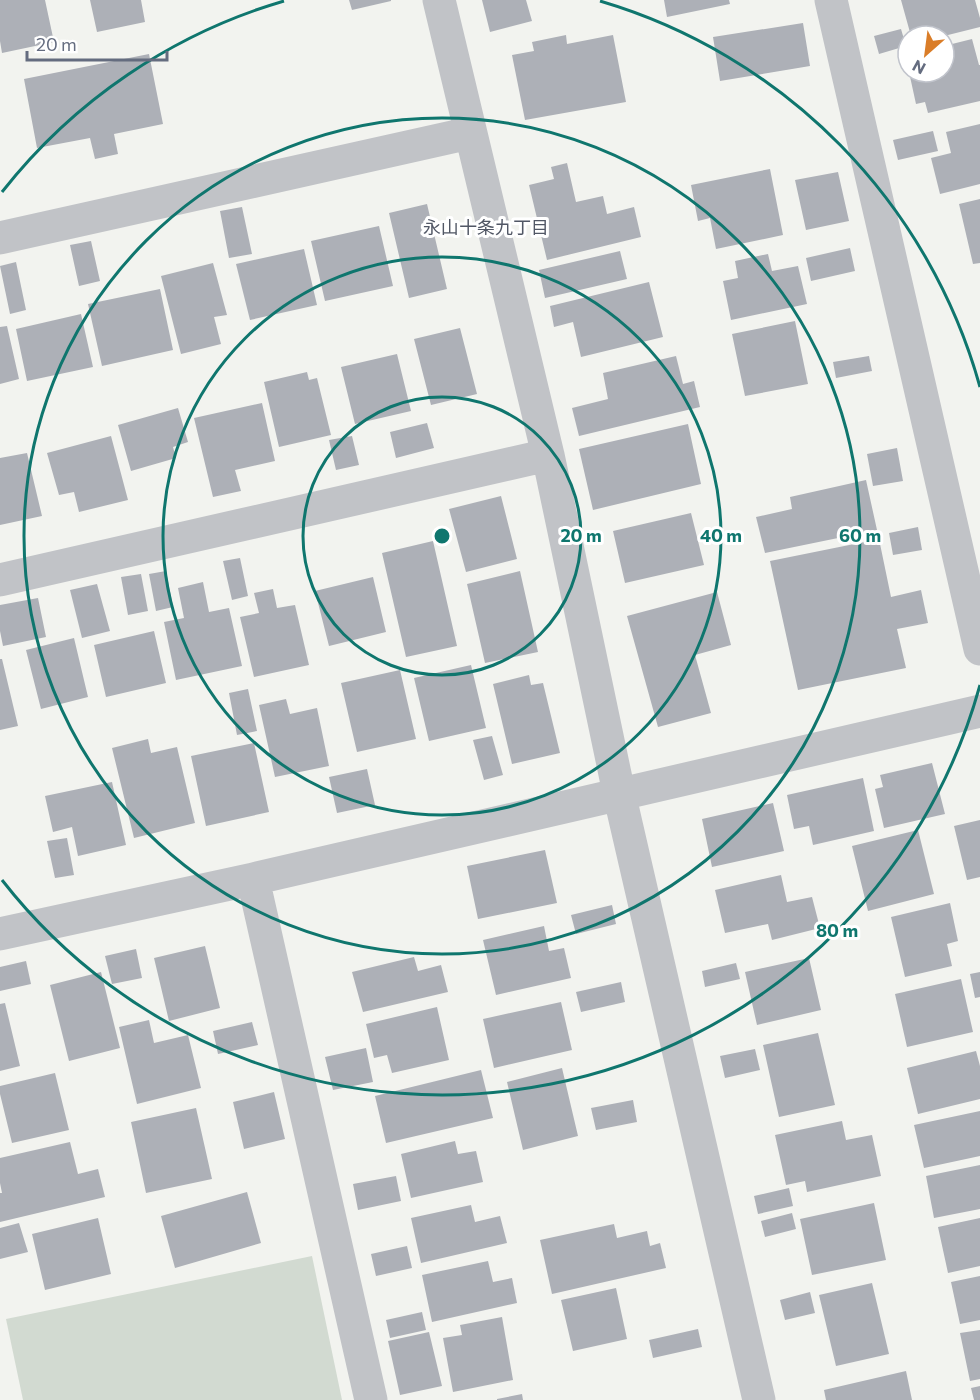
<svg xmlns="http://www.w3.org/2000/svg" width="980" height="1400" font-family="Commissioner,'Noto Sans JP',sans-serif">
<style>
.green{fill:#d2dad1}
.building{fill:#adb0b7}
.lines{fill:none;stroke-linecap:round;stroke-linejoin:round}
.minor{stroke:#c1c3c7;stroke-width:33}
.ring{fill:none;stroke:#0f766e;stroke-width:3}
.labels{text-anchor:middle;stroke-width:6;stroke-linejoin:round;paint-order:stroke}
.neighbourhood-label{font-size:18px;fill:#515765;stroke:#fff}
.centre{fill:#0f766e;stroke:#fff;stroke-width:3}
.ring-label{font-size:18px;text-anchor:middle;font-weight:bold;fill:#0f766e;stroke:#fff;stroke-width:6;stroke-linejoin:round;paint-order:stroke}
</style>
<rect width="100%" height="100%" fill="#f2f3ef"/>
<path class="green" d="M312,1256L342,1400H23L6,1319Z"/>
<path class="building" d="M0,0H45L54,42L2,53L0,41Z
M90,0H141L145,22L97,32Z
M349,0H391V1L352,10Z
M482,0H526L532,21L490,32Z
M664,0H729L730,4L667,17Z
M901,0H975L980,18V27L944,36H911Z
M803,23L810,66L720,81L713,37Z
M901,29L906,46L879,54L874,36Z
M566,35L567,44L613,35L626,102L525,120L512,55L534,51L532,42Z
M972,39L979,65H980V101L928,113L925,102L916,104L909,72H944V46Z
M149,54L163,124L114,134L118,154L95,159L90,138L37,148L24,79Z
M980,124V184L940,194L931,158L951,153L946,132Z
M933,131L938,151L898,160L893,140Z
M567,163L576,202L603,196L607,214L634,207L641,237L547,260L529,185L554,179L551,167Z
M770,169L783,235L716,249L710,218L698,221L691,185Z
M838,172L849,221L806,230L795,180Z
M980,199V263L973,264L959,204Z
M427,204L447,289L409,298L389,213Z
M242,207L252,254L229,258L220,211Z
M379,226L393,286L325,301L311,241Z
M91,241L100,281L79,286L70,245Z
M850,248L855,271L811,281L806,258Z
M304,249L317,305L250,320L236,264Z
M620,251L627,279L545,298L539,270Z
M768,254L772,271L798,266L807,304L731,320L723,281L738,278L735,261Z
M16,262L26,310L10,314L0,266Z
M213,263L227,315L214,317L221,344L181,354L161,276Z
M649,282L663,337L581,357L573,322L554,327L550,306Z
M160,289L173,350L102,366L88,304Z
M81,314L93,367L27,381L16,329Z
M795,321L808,384L745,396L732,334Z
M7,326L19,379L0,384V327Z
M460,328L477,394L431,405L414,339Z
M397,354L411,411L355,424L341,367Z
M676,356L683,384L694,381L700,407L579,436L572,408L608,399L603,373Z
M869,356L872,371L836,378L833,362Z
M307,372L309,380L317,378L331,435L279,447L264,382Z
M262,403L275,461L235,470L241,491L213,497L194,418Z
M178,408L188,442L173,447L176,458L131,471L118,425Z
M427,423L434,448L396,458L390,432Z
M688,424L701,484L593,510L579,449Z
M111,436L128,500L79,512L74,492L59,495L47,453Z
M352,436L359,465L336,470L329,440Z
M897,448L903,481L873,486L867,454Z
M27,453L42,516L0,525V458Z
M866,480L877,530L765,553L756,517L792,509L790,497Z
M501,496L517,559L466,572L449,509Z
M691,513L704,565L625,583L613,531Z
M918,527L922,550L893,555L889,533Z
M879,539L891,597L921,590L928,623L897,629L906,668L798,690L770,561Z
M433,541L457,646L406,657L382,553Z
M240,558L248,596L232,600L223,561Z
M166,571L173,607L156,611L149,574Z
M520,571L538,652L485,663L467,584Z
M141,574L148,611L128,615L121,577Z
M373,577L386,632L329,646L315,591Z
M203,582L209,612L229,608L242,666L176,680L164,622L184,618L178,588Z
M97,584L110,631L82,638L70,590Z
M273,589L277,608L295,605L309,665L254,677L240,617L259,613L254,593Z
M717,592L731,645L695,655L711,713L658,727L627,616Z
M38,598L46,637L3,646L0,631V605Z
M154,631L166,683L106,697L94,645Z
M74,638L88,697L41,709L26,650Z
M0,659H2L18,726L0,730Z
M471,665L486,728L429,741L414,678Z
M400,670L416,739L357,752L341,683Z
M529,675L531,685L543,683L560,753L512,764L493,684Z
M248,689L257,731L237,735L229,693Z
M286,699L290,714L317,708L329,766L275,777L259,705Z
M492,736L503,775L484,780L473,740Z
M148,739L151,753L177,747L195,823L134,838L112,748Z
M254,743L269,812L206,826L191,756Z
M932,763L945,814L884,828L875,789L883,787L880,775Z
M367,769L375,805L337,813L329,777Z
M863,778L874,831L813,845L809,826L794,829L787,795Z
M112,782L126,845L78,856L72,827L53,832L45,796Z
M773,803L784,851L712,867L702,819Z
M980,820V877L967,880L954,826Z
M918,830L934,894L868,911L852,846Z
M67,838L74,875L55,878L47,841Z
M545,850L557,903L478,919L467,866Z
M781,875L787,902L812,897L820,928L772,940L768,924L725,933L715,890Z
M950,903L958,941L947,944L952,966L905,977L891,917Z
M612,905L616,924L576,934L571,915Z
M544,926L549,951L564,948L571,978L496,995L483,940Z
M205,946L220,1008L169,1021L154,958Z
M136,949L142,978L112,984L105,956Z
M414,957L418,971L441,965L448,992L363,1012L352,972Z
M809,958L821,1010L757,1025L745,972Z
M26,961L31,984L0,991V967Z
M736,963L740,979L705,987L702,971Z
M101,972L120,1048L69,1061L50,985Z
M980,972V997L975,998L970,974Z
M961,979L973,1032L907,1047L895,994Z
M621,982L625,1002L581,1012L576,992Z
M561,1002L572,1050L494,1068L483,1019Z
M5,1003L20,1066L0,1071V1004Z
M437,1007L449,1060L392,1073L387,1055L374,1058L366,1024Z
M149,1020L154,1043L188,1035L201,1088L137,1104L119,1027Z
M252,1022L258,1045L218,1054L213,1031Z
M818,1033L835,1105L779,1117L763,1045Z
M366,1048L373,1082L333,1090L325,1057Z
M755,1049L760,1070L725,1078L720,1056Z
M976,1051L980,1066V1099L918,1114L907,1068Z
M562,1068L578,1136L523,1150L507,1082Z
M481,1070L493,1118L386,1143L375,1096Z
M55,1073L69,1130L12,1143L0,1094V1086Z
M274,1092L285,1139L244,1149L233,1102Z
M633,1100L637,1122L596,1130L591,1108Z
M196,1108L212,1179L146,1193L131,1122Z
M980,1111V1156L924,1168L914,1125Z
M842,1121L846,1140L872,1135L881,1176L807,1192L805,1181L786,1185L775,1135Z
M455,1141L458,1154L476,1151L483,1182L411,1198L401,1154Z
M70,1142L78,1174L98,1169L105,1197L0,1222V1193H2L0,1183V1158Z
M980,1165V1209L934,1218L926,1176Z
M396,1176L401,1201L358,1210L353,1184Z
M789,1188L793,1206L758,1214L754,1196Z
M247,1192L261,1243L175,1268L161,1216Z
M874,1203L886,1260L812,1275L800,1219Z
M471,1205L475,1222L500,1216L507,1243L421,1263L411,1218Z
M792,1213L796,1229L765,1237L761,1221Z
M98,1218L111,1274L45,1290L32,1234Z
M980,1218V1266L948,1273L938,1227Z
M19,1223L28,1252L0,1259V1228Z
M614,1224L617,1238L647,1231L650,1246L660,1243L666,1268L552,1294L540,1240Z
M407,1246L412,1268L376,1276L371,1254Z
M488,1261L493,1282L512,1278L517,1303L432,1322L422,1275Z
M980,1276V1320L960,1324L951,1282Z
M872,1283L889,1354L836,1366L819,1295Z
M616,1288L627,1339L573,1351L561,1300Z
M810,1292L815,1313L785,1320L780,1300Z
M422,1312L426,1330L390,1338L386,1320Z
M502,1317L513,1380L453,1392L443,1338L462,1335L460,1325Z
M698,1329L702,1347L653,1358L649,1340Z
M980,1330V1379L970,1381L960,1333Z
M429,1332L442,1386L400,1395L388,1341Z
M906,1371L912,1400H826L824,1390Z
M980,1386V1400H974L971,1388Z
M522,1394L523,1400H497V1399Z"/>
<g class="lines">
<path class="minor" d="M439,0L548,455L619,793L759,1400
M831,0L980,649
M0,238L470,133
M0,580L548,455
M253,879L371,1400
M0,934L253,879L980,711"/>
</g>
<g class="ring">
<circle cx="442" cy="536" r="139"/>
<circle cx="442" cy="536" r="279"/>
<circle cx="442" cy="536" r="418"/>
<path d="M980 685A558 558 0 0 1 2 880M2 192A558 558 0 0 1 284 1M600 1A558 558 0 0 1 980 387"/>
</g>
<g class="labels">
<g class="neighbourhood-label">
<text x="486" y="234">永山十条九丁目</text>
</g>
</g>
<circle cx="442" cy="536" r="9" class="centre"/>
<g class="ring-label">
<text x="581" y="542">20 m</text>
<text x="721" y="542">40 m</text>
<text x="860" y="542">60 m</text>
<text x="837" y="937">80 m</text>
</g>
<g transform="translate(926 54) rotate(208)"><circle r="28" fill="#ffffff" stroke="#c1c4cc" stroke-width="1.5"/>
<path d="M0-4.5L10 22L0 15L-10 22Z" fill="#da7d28"/>
<text y="-9" font-size="16" font-weight="bold" text-anchor="middle" fill="#646c7f">N</text>
</g>
<path d="M27 51v9h140v-9" fill="none" stroke="#646c7f" stroke-width="3"/>
<text x="36" y="51" font-size="18" fill="#646c7f" stroke="#ffffff" stroke-width="4.5" paint-order="stroke">20 m</text>
</svg>
